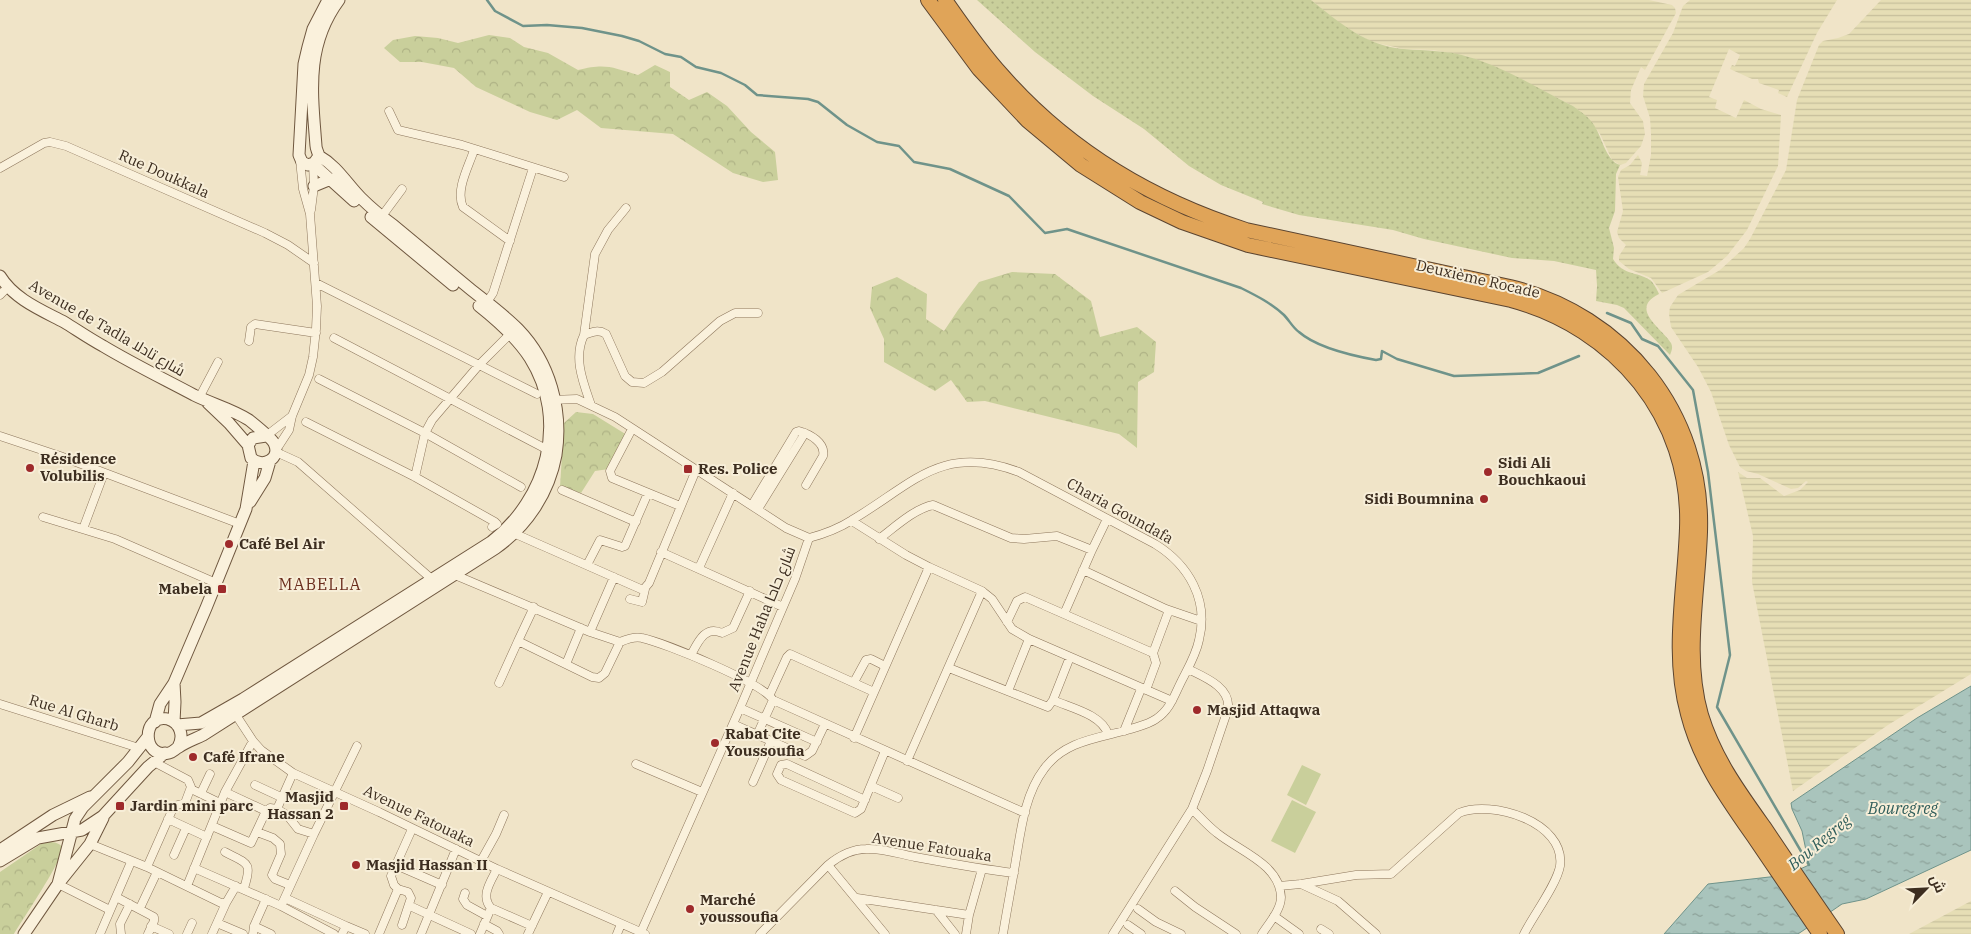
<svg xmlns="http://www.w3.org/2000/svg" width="1971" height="934" font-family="'IBM Plex Serif',Cairo,serif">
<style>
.farmland{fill:url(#farmland-rules)}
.grass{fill:url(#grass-dots)}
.forest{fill:url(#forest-crowns)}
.pitch{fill:#c9cf9b}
.water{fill:url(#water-ripples);stroke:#6f938a}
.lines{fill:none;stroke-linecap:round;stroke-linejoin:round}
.stream{stroke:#6f938a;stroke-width:2.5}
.street-casing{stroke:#8d765c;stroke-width:9}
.secondary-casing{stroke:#6f573f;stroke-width:13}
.highway-casing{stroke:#5b4430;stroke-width:16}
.street{stroke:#faf1dc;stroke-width:8}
.secondary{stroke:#faf1dc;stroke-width:11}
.highway{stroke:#e0a458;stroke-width:14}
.poi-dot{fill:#9e2a2b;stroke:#f7eed8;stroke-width:2}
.labels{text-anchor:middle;stroke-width:4;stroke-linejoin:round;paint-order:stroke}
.street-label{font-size:15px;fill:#3d2e20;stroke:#f7eed8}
.poi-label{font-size:15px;font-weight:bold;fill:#3d2e20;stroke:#f7eed8;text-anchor:start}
.neighbourhood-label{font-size:16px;letter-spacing:1px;fill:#6b2e1e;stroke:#f7eed8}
.water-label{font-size:16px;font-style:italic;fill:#2f5d5a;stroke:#f7eed8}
</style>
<defs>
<pattern id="farmland-rules" width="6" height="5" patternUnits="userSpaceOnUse" patternTransform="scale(1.25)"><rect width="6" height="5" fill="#e6deb5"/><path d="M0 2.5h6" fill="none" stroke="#c6bf9b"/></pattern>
<pattern id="grass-dots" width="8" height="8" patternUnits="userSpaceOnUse" patternTransform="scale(1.25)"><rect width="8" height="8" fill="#c9cf9b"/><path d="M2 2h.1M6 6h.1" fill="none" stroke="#aeb285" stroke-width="1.8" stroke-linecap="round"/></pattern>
<pattern id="forest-crowns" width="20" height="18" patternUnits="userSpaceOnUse" patternTransform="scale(1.25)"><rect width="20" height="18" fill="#c9cf9b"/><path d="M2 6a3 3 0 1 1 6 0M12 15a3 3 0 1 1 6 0" fill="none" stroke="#aeb285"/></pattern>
<pattern id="water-ripples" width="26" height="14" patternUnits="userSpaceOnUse" patternTransform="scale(1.25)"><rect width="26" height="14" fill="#a9c4bc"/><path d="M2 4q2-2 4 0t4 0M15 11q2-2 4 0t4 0" fill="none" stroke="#8ba098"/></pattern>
</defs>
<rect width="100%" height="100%" fill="#f0e4c8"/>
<path class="farmland" d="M1311,0H1649L1672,5L1675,8L1676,13L1645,70L1641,67L1631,90L1630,103L1643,121L1645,134L1641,146L1626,163L1620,165L1612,160L1600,134L1588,118L1573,106L1500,69L1467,56L1433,50L1404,49L1372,42L1343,26Z
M1690,0H1837L1817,33L1787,97L1778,93L1779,90L1759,83L1758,79H1752L1730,69L1732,65L1735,66L1740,55L1729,49L1709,97L1717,100L1715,108L1736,118L1744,100L1761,109L1781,115L1778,166L1747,230L1727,256L1708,272L1662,293L1651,278L1629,269L1619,261V256L1626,245L1619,238L1617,232L1623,211L1618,177L1621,170L1630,165L1638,155L1642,163L1640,175L1647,176L1651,155V134L1650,118L1643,96L1644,84L1673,33L1683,6Z
M1881,0H1971V674L1888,725L1793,791L1752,582L1753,536L1738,472L1747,478H1760L1784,496L1800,490L1808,482L1806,481L1798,488L1791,489L1758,474L1746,471L1740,467L1729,445L1711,392L1698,367L1671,327L1669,314L1670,307L1678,295L1720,270L1744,248L1750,239L1786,170L1797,100L1819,45L1823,41L1838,38L1849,34Z
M1971,901V934H1909Z"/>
<path class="grass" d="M977,0H1311C1340,23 1366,46 1404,49C1426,51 1448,50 1469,57C1506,68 1539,89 1573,106C1581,112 1589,117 1594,125C1602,137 1606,161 1620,165L1616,174L1615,211L1609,228L1614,248L1613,259C1624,276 1636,271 1650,280C1654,283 1657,290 1659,294C1628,309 1663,329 1671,343C1673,347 1672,350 1670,355L1624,308L1617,305L1596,301L1597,286L1596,270L1554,261L1512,258L1424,239L1393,230L1299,215L1262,204L1263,202L1221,185L1189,166L1144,129L1093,96L1035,52Z"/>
<path class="forest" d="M489,35L510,38L524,47L548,53L578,70C605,63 612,67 638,75L655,65L670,72V87L689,100L707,92L727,106L751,132L775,152L778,180L763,182L733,173L673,134L601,128L577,110L557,120L530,112L476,87L454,68L422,62H400L384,48L393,40L415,36L438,38L458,43Z
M1012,272L1055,274L1091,301L1100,337L1137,327L1156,342L1154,372L1138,382L1137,448L1119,434L985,401L967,402L951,380L935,391L884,362V339L870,308L872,287L897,277L927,294L926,319L944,331L958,310L979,282Z
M576,412L593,414L627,435L609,469L595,471L581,493L560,487L564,423Z
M49,842C54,842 61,843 62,848C65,857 21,922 14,934H0V872L41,844Z"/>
<path class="pitch" d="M1302,765L1321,774L1306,805L1287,795Z
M1292,800L1316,812L1295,853L1271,841Z"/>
<path class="water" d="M1971,686V850L1866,899L1842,904L1798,934H1664L1708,884L1787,875L1809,865L1802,831L1792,809L1791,803L1917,718Z"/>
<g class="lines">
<path class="stream" d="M487,0L495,11L523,26L547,25L582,28L622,36L639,41L665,54L681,57L696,67L721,73L745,85L757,95L808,99L818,102L847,125L877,142L899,146L914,162L950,169L1009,196L1045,233L1067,229L1241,288C1257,296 1271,303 1284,315C1289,320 1293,328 1299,332C1316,347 1354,356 1376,360L1381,359L1382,351L1397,359L1454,376L1538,373L1579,356
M1607,313L1631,323L1642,339L1658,346L1693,390L1708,472L1730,655L1717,707L1809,865"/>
<defs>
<path id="street" d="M389,111L398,130L462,145L564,177
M474,150C469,166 455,190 463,207L510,241
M0,168L44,143L50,142L66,146L265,233L288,245L314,263
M311,210L314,186L313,164
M382,216L402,189
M316,283L537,394
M0,295L7,288
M485,305L493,293L533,168
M584,335L595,254L608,230L626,208
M334,338L548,450
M249,341L251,327L255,324L316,333
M319,379L425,433L521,487
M199,398L218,362
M551,400L577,399L615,417L786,528L809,538
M591,405C583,382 573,358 584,335C592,332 598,329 606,334L625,376L632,382L644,383L662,372L720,321L735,313H758
M306,422L415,477L495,522L497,524L492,527
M632,429L610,471L612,478L680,506
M0,436L60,456L240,524
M266,436L292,416
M276,450L289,430L292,416L309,375L313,357L316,329L317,306L310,214L303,189L300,160
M276,452L298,462L435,582
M415,477L425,433L432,420L479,365L513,331
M562,490L636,522
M752,505L796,432L799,431C810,434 826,443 823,456L806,485
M758,509L805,433
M43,517L115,539L216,583
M852,521L906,555L929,567L982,591L992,599L1012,629L1029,639L1172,701
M83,529L104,473
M511,532L643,590L649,583L696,470
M809,538C824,534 838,529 852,520C913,484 941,443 1019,472L1155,544C1189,565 1209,600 1199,640C1196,655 1188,668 1181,682C1174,696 1170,710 1156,719C1149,724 1140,726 1131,729C1100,738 1065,740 1044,769C1025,794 1021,829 1016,859C1012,884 1007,909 1003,934
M879,539C895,527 914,509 933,505L1011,538L1024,539L1057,536L1092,550
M661,552L783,607
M587,565L600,540L622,547L625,546L648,493
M699,568L733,493
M1083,570L1166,609L1201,621
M455,575L590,632L620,642C627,639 635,636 642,638C665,643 763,683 773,700L1025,813
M630,599L642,602L645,589
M534,607L518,641L592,677L599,678L605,673L620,642
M1064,614L1092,550L1107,519
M1007,622L1017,601L1025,597L1153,653
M590,632L614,577
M691,655C698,642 705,625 722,633L733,628L750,591
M566,664L581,628
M949,668L1048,707L1053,700L1070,657
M854,682L866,660L871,659L885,666
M499,683L518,641
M1146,690L1156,663L1153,653L1169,610
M1008,691L1029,639
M770,694L787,657L790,654L874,692
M1053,700C1071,708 1101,714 1108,734
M0,704L139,748
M740,708L817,742
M234,712L253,741L261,750L293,773L379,812L497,869L645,934
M733,724L805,756L812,751L825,724
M1124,731L1141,689
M757,735L773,700
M854,738L929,567
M907,761L982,591
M636,764L702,792
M753,782L771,741
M255,785L283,798
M871,786L898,798
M191,789L220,803
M225,792L266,811
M201,793L210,774
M865,800L787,764L781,765L777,774L781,780L855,813L861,809L885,751
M277,809L287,815L298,829L314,834
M1192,809C1200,817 1208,826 1217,833C1239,851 1280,864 1281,897C1281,910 1269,923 1262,934
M168,819L207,837
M212,826L251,843L266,811L270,808L277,809L293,773
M257,832L273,838L280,844L281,854L272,875L275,879L290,885
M90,844L147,867L221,903H226L236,886
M225,852C247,864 253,861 244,888
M174,855L186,828
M481,861L496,834L504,815
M396,865L442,885
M828,865L885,934
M147,867L174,806L185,803L191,787L188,780L154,762
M194,868L281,906L334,934
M58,884L110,910
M1301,884L1338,901L1376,934
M187,886L225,792L253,741
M1279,886L1301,884L1356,875L1391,874L1459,813C1491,799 1566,822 1560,866C1557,884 1533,916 1524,934
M398,889L394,885L391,876L412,829
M1175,891L1195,907L1236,934
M465,893L463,899L467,905L487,916
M116,897L154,917V921L148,934
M285,898L346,926
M857,898L969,915
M281,906L314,834L357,746
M410,906L471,934
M140,908L157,872
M491,908L532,926
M1138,909L1156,922L1181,934
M936,910L955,934
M1274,916L1299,934
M217,923L243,934
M484,924L497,931L499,934
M1128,925L1141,934
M151,926L169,934
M254,926L271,934
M1321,929L1329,934
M641,932L740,708L795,579L809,538
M100,934L131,862
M121,934L120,924L130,904
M187,934L192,923
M212,934L226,903
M253,934L254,926L266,899
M342,934L346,926L365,934
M379,934L398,889L408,892L411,898L402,925
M421,934L456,849
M480,934L491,908C480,896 491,881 497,869
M528,934L548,892
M617,934L621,924
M760,934L828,865C839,856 851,849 866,849C882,848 900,854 915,857C948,863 980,869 1014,873
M966,934L969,915L982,869
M1113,934L1192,809L1207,771L1228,709C1231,687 1204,677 1188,669"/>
<path id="secondary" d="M328,0L313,29L308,47L304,64L299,155L302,162L308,165L314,163L319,156C318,152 316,149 316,146C312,93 305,46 339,0
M313,164L354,201
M314,186L331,179
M371,217L453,285
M0,276C14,299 41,310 64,322C77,330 90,339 103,346C133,364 164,379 194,395C212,404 232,409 249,420C254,424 272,439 274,443C282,459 262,469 251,458L248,445L253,438L266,436
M208,403L229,423L248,445
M250,502L265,478L270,461
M174,683L175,702L174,722
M155,722L160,704L174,683L206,608L246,509L254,461
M177,725L201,723L243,699L491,542C547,499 569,420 530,358C517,338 498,321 479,306
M178,747C184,737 181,723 168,719C141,713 142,760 169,753C173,752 175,749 179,747C186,742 195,739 203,735L496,548C527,526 549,493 556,455C563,410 550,362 518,329C503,314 485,301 469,288C444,267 418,246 393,225C382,217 371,208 361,198C347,184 337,166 319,156
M0,850L53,815L90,797
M0,861L38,838L82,830L103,816L148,767L165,753
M58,884L75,819L83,807L128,762L147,738
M24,934L58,884L90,844L103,818"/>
<path id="highway" d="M928,0L979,69L1027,120L1081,165L1140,202L1182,222L1248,245L1511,300C1615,328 1691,417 1687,528C1685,590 1671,653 1688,714C1700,761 1726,797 1754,837C1776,869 1798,902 1820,934
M945,0C963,26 981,52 1002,75C1067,149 1152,200 1246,230L1510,287C1624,315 1704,413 1700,532C1698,593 1684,656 1701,715C1714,758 1739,792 1764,827C1788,863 1812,898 1837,934"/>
</defs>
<use href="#street" class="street-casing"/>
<use href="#secondary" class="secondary-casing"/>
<use href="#highway" class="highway-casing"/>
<use href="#street" class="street"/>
<use href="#secondary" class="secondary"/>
<use href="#highway" class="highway"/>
</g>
<g class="poi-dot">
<circle cx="30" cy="468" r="5"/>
<rect x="683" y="464" width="10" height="10" rx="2.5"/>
<circle cx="1488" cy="472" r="5"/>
<circle cx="1484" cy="499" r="5"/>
<circle cx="229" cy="544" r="5"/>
<rect x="217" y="584" width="10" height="10" rx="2.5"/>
<circle cx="1197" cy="710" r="5"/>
<circle cx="715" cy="743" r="5"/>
<circle cx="193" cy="757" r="5"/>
<rect x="115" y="801" width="10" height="10" rx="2.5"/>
<rect x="339" y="801" width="10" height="10" rx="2.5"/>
<circle cx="356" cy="865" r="5"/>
<circle cx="690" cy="909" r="5"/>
</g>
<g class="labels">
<g class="street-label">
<text transform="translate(164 174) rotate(24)" y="5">Rue Doukkala</text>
<text transform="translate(1478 279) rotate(13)" y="5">Deuxième Rocade</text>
<text transform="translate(107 328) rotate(30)" y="5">Avenue de Tadla شارع تادلا</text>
<text transform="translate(1120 511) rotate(29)" y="5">Charia Goundafa</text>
<text transform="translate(762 619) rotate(-68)" y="5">Avenue Haha شارع حاحا</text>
<text transform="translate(74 713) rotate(17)" y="5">Rue Al Gharb</text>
<text transform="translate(419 816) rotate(26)" y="5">Avenue Fatouaka</text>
<text transform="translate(932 847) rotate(9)" y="5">Avenue Fatouaka</text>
</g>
<g class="poi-label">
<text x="40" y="464">Résidence<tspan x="40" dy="17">Volubilis</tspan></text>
<text x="1498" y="468">Sidi Ali<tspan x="1498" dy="17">Bouchkaoui</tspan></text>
<text x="698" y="474">Res. Police</text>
<text x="1474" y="504" text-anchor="end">Sidi Boumnina</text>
<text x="239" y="549">Café Bel Air</text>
<text x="212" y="594" text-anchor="end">Mabela</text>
<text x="1207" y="715">Masjid Attaqwa</text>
<text x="725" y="739">Rabat Cite<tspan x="725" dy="17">Youssoufia</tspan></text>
<text x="203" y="762">Café Ifrane</text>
<text x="334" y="802" text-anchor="end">Masjid<tspan x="334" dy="17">Hassan 2</tspan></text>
<text x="130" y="811">Jardin mini parc</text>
<text x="366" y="870">Masjid Hassan II</text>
<text x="700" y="905">Marché<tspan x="700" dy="17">youssoufia</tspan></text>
</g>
<g class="neighbourhood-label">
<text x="320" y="590">MABELLA</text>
</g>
<g class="water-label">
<text x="1903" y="814">Bouregreg</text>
<text transform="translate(1819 842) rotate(-40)" y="6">Bou Regreg</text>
</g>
</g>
<g transform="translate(1926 889) rotate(66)" stroke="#f7eed8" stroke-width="4" paint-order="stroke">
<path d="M0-4L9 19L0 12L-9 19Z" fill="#3d2e20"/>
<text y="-8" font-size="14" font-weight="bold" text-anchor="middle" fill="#3d2e20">ش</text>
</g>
</svg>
